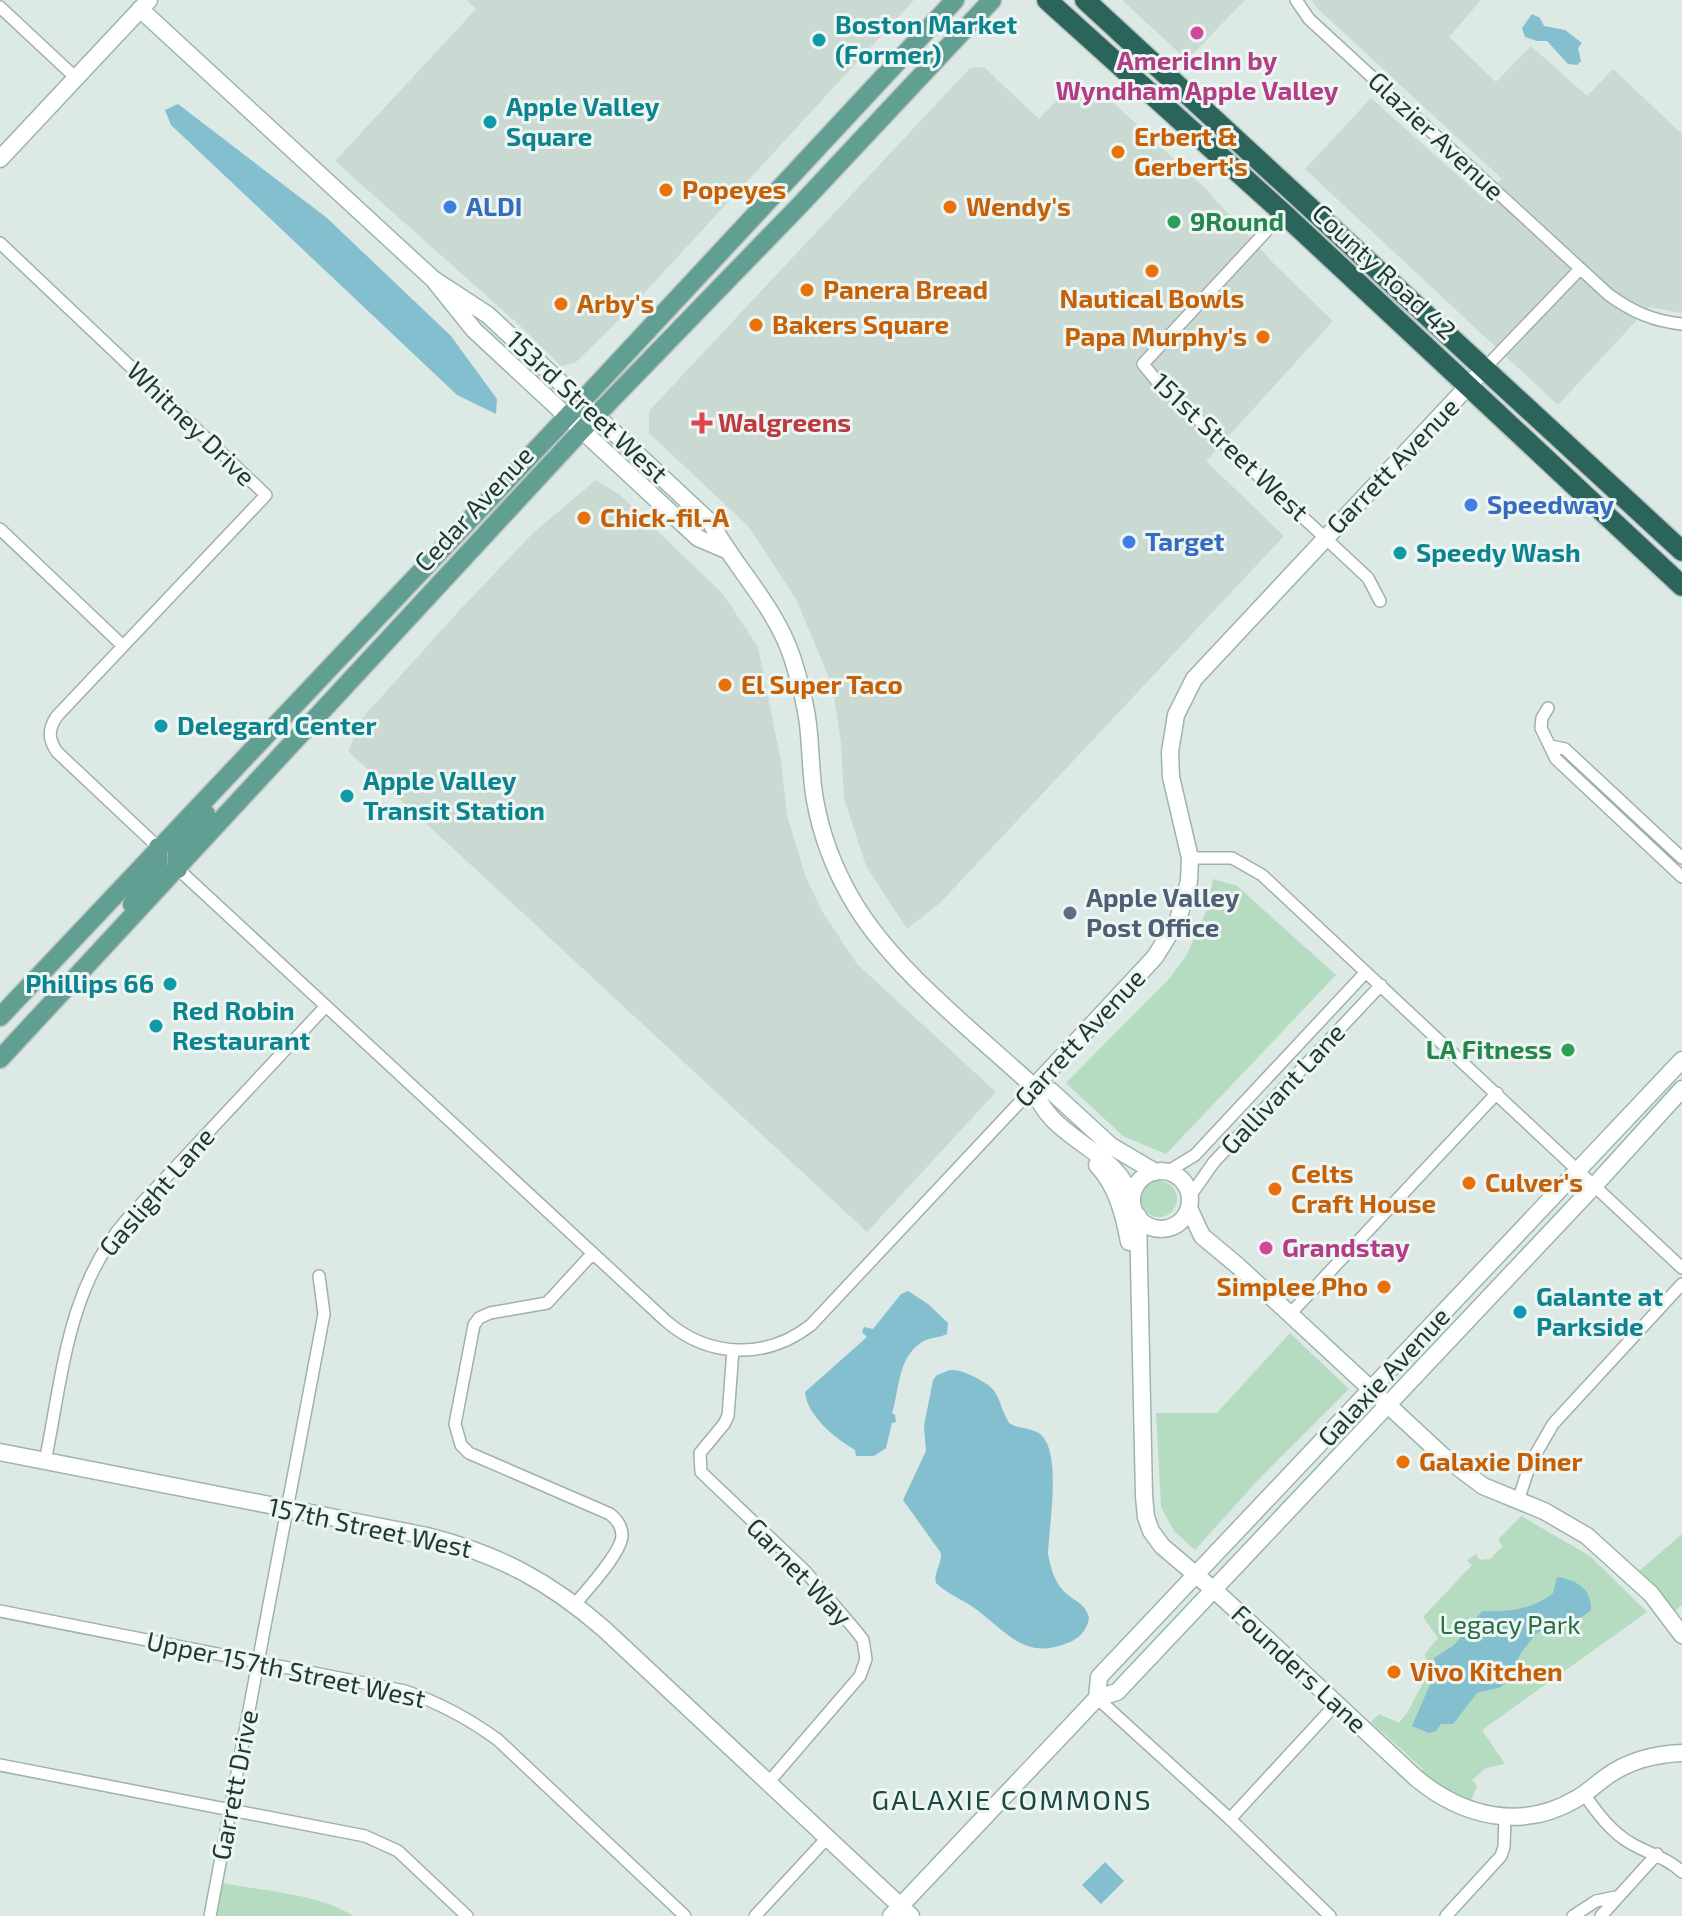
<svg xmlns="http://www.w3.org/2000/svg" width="1682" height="1916" font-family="'Exo 2',sans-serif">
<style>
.built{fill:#cbd9d3}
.green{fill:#b5dbc1}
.water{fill:#84bfcf}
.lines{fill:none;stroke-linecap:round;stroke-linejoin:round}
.street-casing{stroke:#a0b0ab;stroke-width:14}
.secondary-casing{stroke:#9cb5ad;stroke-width:19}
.primary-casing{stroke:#bcc3c2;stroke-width:21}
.highway-casing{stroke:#bcc3c2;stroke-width:23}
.street{stroke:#fff;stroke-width:11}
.secondary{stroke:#fff;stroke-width:16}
.primary{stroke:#619f92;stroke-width:18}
.highway{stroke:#2b645b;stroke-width:20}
.hotel-dot{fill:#d1479c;stroke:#edf6f2;stroke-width:3}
.culture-dot{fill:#0f9aa8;stroke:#edf6f2;stroke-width:3}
.food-dot{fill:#e8710a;stroke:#edf6f2;stroke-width:3}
.shop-dot{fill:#3f7fe0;stroke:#edf6f2;stroke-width:3}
.leisure-dot{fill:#2e9e5b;stroke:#edf6f2;stroke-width:3}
.health-dot{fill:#e0444e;stroke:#edf6f2;stroke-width:3}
.service-dot{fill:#5c6f8a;stroke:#edf6f2;stroke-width:3}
.labels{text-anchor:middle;stroke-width:6;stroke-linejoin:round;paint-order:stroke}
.culture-label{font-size:26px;font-weight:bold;fill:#0d838f;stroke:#edf6f2;text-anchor:start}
.hotel-label{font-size:26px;font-weight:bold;fill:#b23c85;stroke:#edf6f2}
.street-label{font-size:26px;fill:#1f3833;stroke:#edf6f2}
.food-label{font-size:26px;font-weight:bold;fill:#c56008;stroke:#edf6f2;text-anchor:start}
.shop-label{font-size:26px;font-weight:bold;fill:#366cbe;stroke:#edf6f2;text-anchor:start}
.leisure-label{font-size:26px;font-weight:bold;fill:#27864d;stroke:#edf6f2;text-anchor:start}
.health-label{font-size:26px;font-weight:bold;fill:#be3a42;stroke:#edf6f2;text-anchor:start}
.service-label{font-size:26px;font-weight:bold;fill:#4e5e75;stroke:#edf6f2;text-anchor:start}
.park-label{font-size:26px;fill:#2a6e48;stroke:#edf6f2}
.neighbourhood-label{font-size:28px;letter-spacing:2px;fill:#1b4941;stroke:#edf6f2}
</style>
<rect width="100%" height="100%" fill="#dde9e4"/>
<path class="built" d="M467,0H914L625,314L575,363L561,366L516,322L335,161L476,9Z
M1122,0H1245L1187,60Z
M1312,0H1481L1449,37L1496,82L1531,46L1587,96L1613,69L1682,134V313L1649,307L1558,405L1305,169L1371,98L1483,198L1502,179L1316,7Z
M984,67L1039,119L1069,88L1102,92L1205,188L1274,264L1333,321L1206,461L1284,536L940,903L907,929L866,866L844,798L841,742L832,685L796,599L749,527L649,433V411L970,68Z
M596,480L620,495L723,594L758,647L781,761L787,815L805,875L822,911L857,964L996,1092L867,1232L348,751L364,716L458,612L533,533Z"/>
<path class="green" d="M1213,879L1237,886L1336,975L1166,1154L1123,1136L1066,1083L1169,979L1186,956L1207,910Z
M1141 1199a18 18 0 1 1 36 0a18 18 0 1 1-36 0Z
M1290,1333L1349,1389L1258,1480L1195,1550L1174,1531L1161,1507L1156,1413H1217Z
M1521,1516L1590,1556L1647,1612L1482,1730L1505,1764L1486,1768L1472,1780L1477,1786L1470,1803L1454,1797L1421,1772L1423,1769L1371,1722L1379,1714L1399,1723L1407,1713L1429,1672L1425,1654L1438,1638L1423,1617L1472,1565L1467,1560L1476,1554L1480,1560L1490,1559L1503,1546L1498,1540Z
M1682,1534V1605L1674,1612L1638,1572Z
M223,1883C261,1891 321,1894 353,1916H217Z"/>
<path class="water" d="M1532,14L1540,18L1544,26L1565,30L1582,43L1578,48L1581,61L1577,65L1568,64L1547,41H1537L1525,37L1522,28Z
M178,104L327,218L451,336L497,399L496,414L457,395L171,125L165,110Z
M908,1291L928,1304L948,1323L947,1334C939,1338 930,1337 922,1342C897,1358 900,1389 892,1413L895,1415L896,1422L892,1423L886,1448L874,1456H856L855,1450C836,1439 807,1416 805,1392L867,1337L862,1332L864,1327L873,1329L901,1294Z
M950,1370C961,1370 965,1373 975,1377C1003,1392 995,1397 1009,1423C1019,1430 1035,1427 1043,1437C1061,1458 1049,1526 1048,1554C1051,1569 1055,1585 1068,1595C1077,1602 1086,1605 1089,1618C1087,1631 1078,1640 1065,1644C1023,1660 1004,1629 973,1607C961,1599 946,1593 936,1583C933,1573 942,1564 941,1553L903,1500L926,1451L924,1426L933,1380L937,1375Z
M1557,1577C1576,1580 1592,1588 1591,1610L1582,1617L1551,1625L1536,1634L1520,1654L1512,1676L1501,1687L1477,1693L1453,1724H1441L1436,1731L1429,1733L1412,1726L1432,1680L1434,1658L1454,1645L1482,1611C1508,1612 1532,1610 1553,1593Z
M1105,1862L1124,1881L1101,1904L1082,1885Z"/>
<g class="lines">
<defs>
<path id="street" d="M1296,0L1309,19L1609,295C1633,312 1653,321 1682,324
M0,7L76,78
M1283,213L1143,364L1156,380L1368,578L1380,601
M0,243L266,495L57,716C48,729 48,739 57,752L158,847
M1484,369L1580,269
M0,529L123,646
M1548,708L1542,718L1541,728L1556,759L1682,877
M1551,746L1565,749L1682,858
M1190,858H1232L1262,875L1682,1268
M178,869L666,1321C709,1358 766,1360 811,1325L1034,1087
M1167,1172L1195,1155L1366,972
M1190,1196L1214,1162L1381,985
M1290,1314L1497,1093
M733,1350L728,1416L724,1424L700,1453L701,1472L805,1571L857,1632L863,1640L866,1659L860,1676L768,1783
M45,1462C63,1374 67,1287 129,1217L326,1006
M1518,1501L1530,1464L1553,1424L1682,1284
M575,1604C587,1590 621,1553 622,1536C622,1526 617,1520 610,1514L469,1453L461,1445L455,1424L474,1325L479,1318L490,1313L547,1303L593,1253
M0,1611L405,1691C440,1703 468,1718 498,1740L685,1916
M1097,1698L1230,1819L1336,1704
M0,1765L365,1836L398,1851L467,1916
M1584,1794C1597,1813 1612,1833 1632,1844C1650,1854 1667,1858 1682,1872
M1230,1819L1330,1916
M210,1916L324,1314L319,1276
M755,1916L827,1838
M1446,1916L1501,1856L1504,1847L1505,1817
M1573,1916L1596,1901L1616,1897
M1601,1916L1657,1854"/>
<path id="secondary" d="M140,9L433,279L474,330L698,538L726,550
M0,159L149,0
M433,279L488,315L711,523C736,569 775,606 792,657C800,682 807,707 809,734C811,756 811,778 815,800C821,834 833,866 850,896C890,968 974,1031 1034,1087L1051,1091L1111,1146L1155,1172
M1034,1087L1155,957L1178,920L1189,881L1190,858L1171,777L1170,752L1176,715L1194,679L1484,369
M1034,1087C1047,1139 1119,1149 1132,1200
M1097,1165C1117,1186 1124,1215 1129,1242
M1132 1200a29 29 0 1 1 58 0a29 29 0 1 1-58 0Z
M1189,1208L1202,1236L1238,1266L1443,1456L1483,1486L1544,1511L1587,1536L1651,1594L1682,1635
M1138,1216L1144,1496L1146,1517L1151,1531L1162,1546L1222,1597L1416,1778C1463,1817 1522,1831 1576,1799C1587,1793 1596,1784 1606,1777C1628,1761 1655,1754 1682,1753
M0,1452L427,1536C498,1554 549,1581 604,1629L911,1916
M1097,1698L1099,1677L1682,1060
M891,1916L1097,1698L1117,1692L1595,1185L1682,1089"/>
<path id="primary" d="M178,869C170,848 193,829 206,814
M132,904L158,866V847
M0,1017L581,402L955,0
M0,1059L582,430L801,204L992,0"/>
<path id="highway" d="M1047,0L1283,213L1682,586
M1085,0L1682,551"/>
</defs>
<use href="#street" class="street-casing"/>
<use href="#secondary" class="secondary-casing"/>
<use href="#primary" class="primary-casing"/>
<use href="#highway" class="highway-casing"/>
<use href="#street" class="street"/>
<use href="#secondary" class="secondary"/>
<use href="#primary" class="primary"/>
<use href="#highway" class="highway"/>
</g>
<g class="hotel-dot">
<circle cx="1197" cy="33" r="8"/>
<circle cx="1266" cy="1248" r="8"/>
</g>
<g class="culture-dot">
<circle cx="819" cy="40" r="8"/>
<circle cx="490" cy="122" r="8"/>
<circle cx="1400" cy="553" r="8"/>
<circle cx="161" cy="726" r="8"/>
<circle cx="347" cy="796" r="8"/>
<circle cx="170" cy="984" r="8"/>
<circle cx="156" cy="1026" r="8"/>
<circle cx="1520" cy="1312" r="8"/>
</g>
<g class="food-dot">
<circle cx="1118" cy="152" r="8"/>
<circle cx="666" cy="190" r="8"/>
<circle cx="950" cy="207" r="8"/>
<circle cx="1152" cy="271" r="8"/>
<circle cx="807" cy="290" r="8"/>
<circle cx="561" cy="304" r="8"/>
<circle cx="756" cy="325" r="8"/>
<circle cx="1263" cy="337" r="8"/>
<circle cx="584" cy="518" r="8"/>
<circle cx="725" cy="685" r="8"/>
<circle cx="1469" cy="1183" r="8"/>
<circle cx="1275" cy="1189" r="8"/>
<circle cx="1384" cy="1287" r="8"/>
<circle cx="1403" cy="1462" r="8"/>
<circle cx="1394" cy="1672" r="8"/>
</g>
<g class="shop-dot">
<circle cx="450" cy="207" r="8"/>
<circle cx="1471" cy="505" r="8"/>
<circle cx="1129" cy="542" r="8"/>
</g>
<g class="leisure-dot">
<circle cx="1174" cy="222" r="8"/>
<circle cx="1568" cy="1050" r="8"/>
</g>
<path class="health-dot" d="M698 411h8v8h8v8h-8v8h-8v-8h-8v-8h8z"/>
<circle class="service-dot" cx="1070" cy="913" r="8"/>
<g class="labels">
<g class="culture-label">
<text x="835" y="34">Boston Market<tspan x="835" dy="30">(Former)</tspan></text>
<text x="506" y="116">Apple Valley<tspan x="506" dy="30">Square</tspan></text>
<text x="1416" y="562">Speedy Wash</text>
<text x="177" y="735">Delegard Center</text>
<text x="363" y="790">Apple Valley<tspan x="363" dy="30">Transit Station</tspan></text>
<text x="154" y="993" text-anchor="end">Phillips 66</text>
<text x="172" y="1020">Red Robin<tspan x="172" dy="30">Restaurant</tspan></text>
<text x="1536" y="1306">Galante at<tspan x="1536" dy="30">Parkside</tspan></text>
</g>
<g class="hotel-label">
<text x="1197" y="70">AmericInn by<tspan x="1197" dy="30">Wyndham Apple Valley</tspan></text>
<text x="1282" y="1257" text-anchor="start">Grandstay</text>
</g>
<g class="street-label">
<text transform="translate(1436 136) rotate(43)" y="9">Glazier Avenue</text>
<text transform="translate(1384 272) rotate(43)" y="9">County Road 42</text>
<text transform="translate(587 407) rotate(43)" y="9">153rd Street West</text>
<text transform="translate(191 424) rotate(44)" y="9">Whitney Drive</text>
<text transform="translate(1230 447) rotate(43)" y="9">151st Street West</text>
<text transform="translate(1393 466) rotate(-46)" y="9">Garrett Avenue</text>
<text transform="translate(474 509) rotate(-47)" y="9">Cedar Avenue</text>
<text transform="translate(1080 1038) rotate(-47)" y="9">Garrett Avenue</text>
<text transform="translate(1283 1089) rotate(-47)" y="9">Gallivant Lane</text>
<text transform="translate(157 1192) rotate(-49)" y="9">Gaslight Lane</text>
<text transform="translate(1384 1377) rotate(-47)" y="9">Galaxie Avenue</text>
<text transform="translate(370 1528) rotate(12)" y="9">157th Street West</text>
<text transform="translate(799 1572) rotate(46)" y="9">Garnet Way</text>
<text transform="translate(1299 1669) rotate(43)" y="9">Founders Lane</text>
<text transform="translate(286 1670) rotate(12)" y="9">Upper 157th Street West</text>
<text transform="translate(235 1785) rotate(-79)" y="9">Garrett Drive</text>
</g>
<g class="food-label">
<text x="1134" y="146">Erbert &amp;<tspan x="1134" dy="30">Gerbert's</tspan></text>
<text x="682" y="199">Popeyes</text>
<text x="966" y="216">Wendy's</text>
<text x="823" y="299">Panera Bread</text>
<text x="1152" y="308" text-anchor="middle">Nautical Bowls</text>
<text x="577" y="313">Arby's</text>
<text x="772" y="334">Bakers Square</text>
<text x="1247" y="346" text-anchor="end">Papa Murphy's</text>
<text x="600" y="527">Chick-fil-A</text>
<text x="741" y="694">El Super Taco</text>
<text x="1291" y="1183">Celts<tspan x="1291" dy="30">Craft House</tspan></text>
<text x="1485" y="1192">Culver's</text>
<text x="1368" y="1296" text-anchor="end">Simplee Pho</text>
<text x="1419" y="1471">Galaxie Diner</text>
<text x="1410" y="1681">Vivo Kitchen</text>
</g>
<g class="shop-label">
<text x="466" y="216">ALDI</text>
<text x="1487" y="514">Speedway</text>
<text x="1145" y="551">Target</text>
</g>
<g class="leisure-label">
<text x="1190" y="231">9Round</text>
<text x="1552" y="1059" text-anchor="end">LA Fitness</text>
</g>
<g class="health-label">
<text x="718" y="432">Walgreens</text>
</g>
<g class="service-label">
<text x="1086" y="907">Apple Valley<tspan x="1086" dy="30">Post Office</tspan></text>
</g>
<g class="park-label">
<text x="1510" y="1634">Legacy Park</text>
</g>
<g class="neighbourhood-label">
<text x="1012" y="1810">GALAXIE COMMONS</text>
</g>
</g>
</svg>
